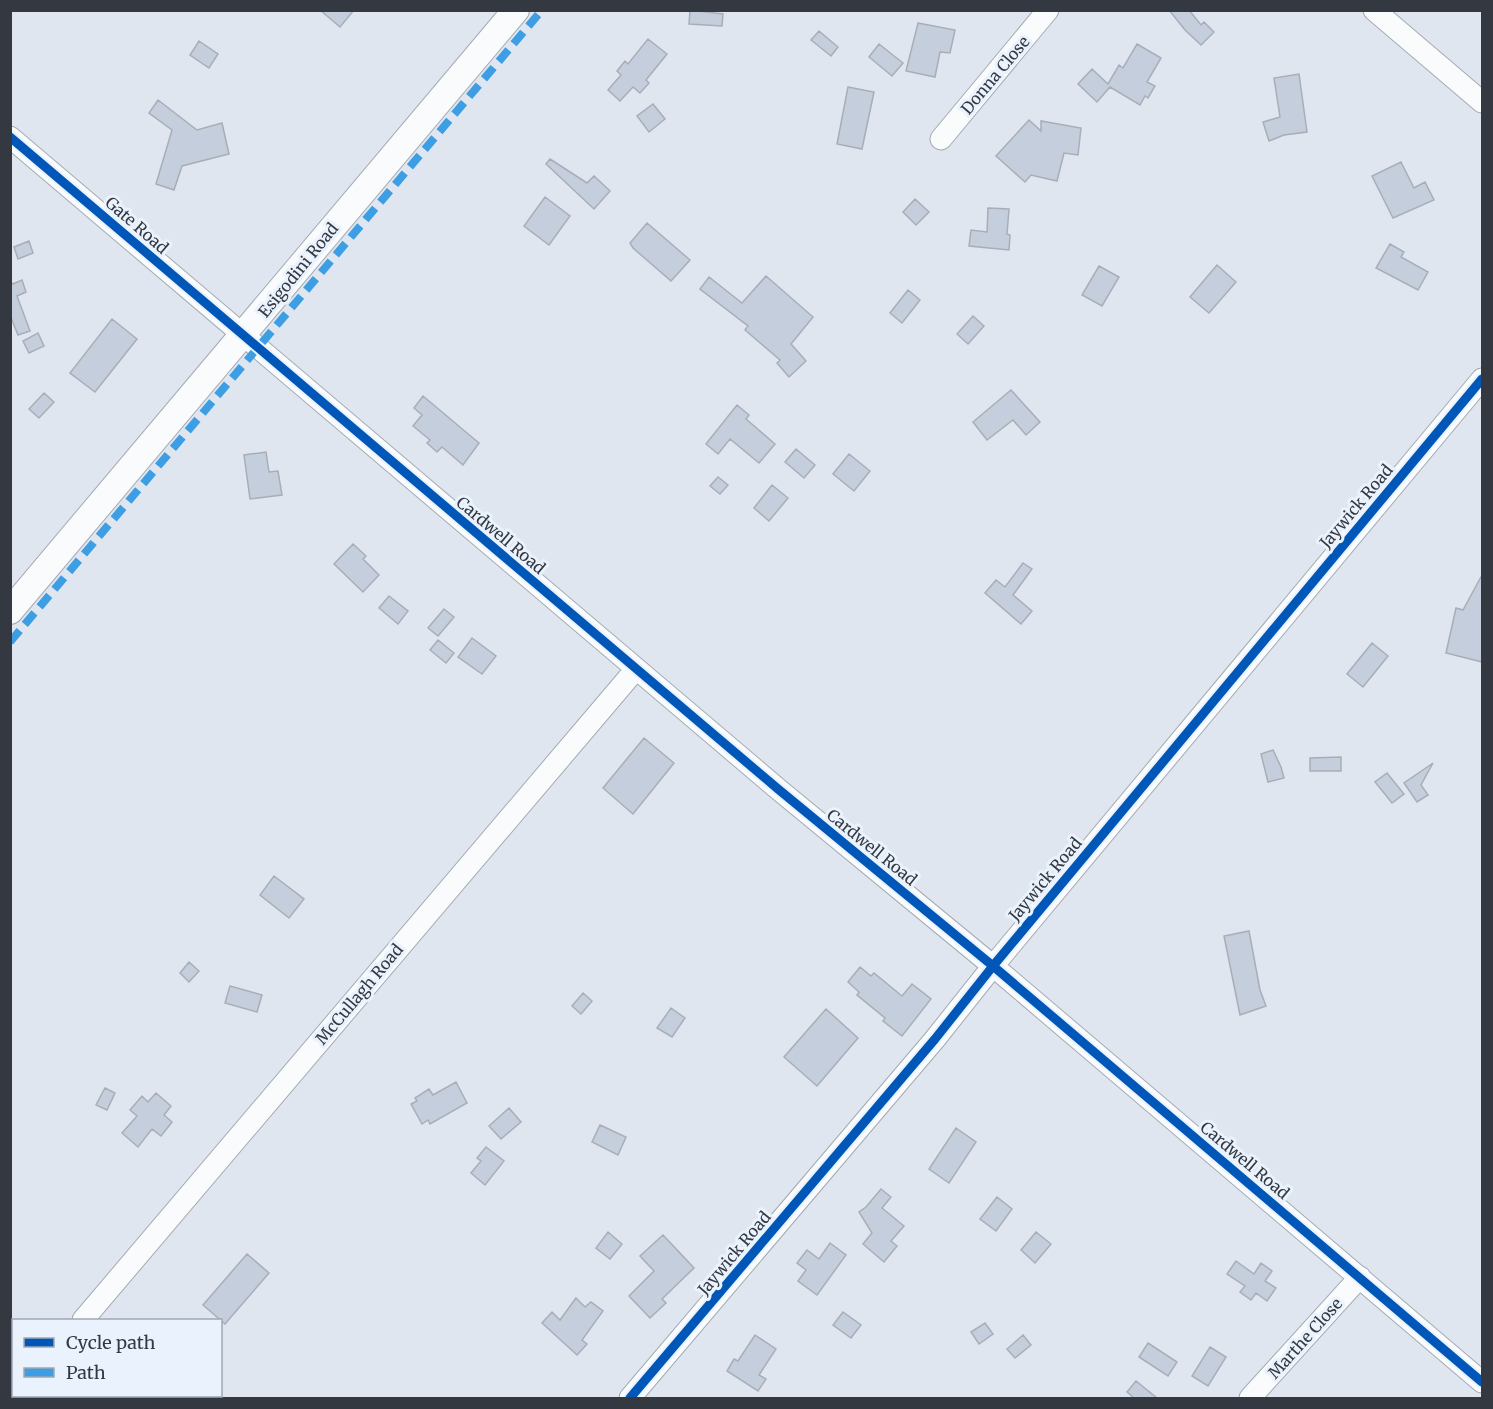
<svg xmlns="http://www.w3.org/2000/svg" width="1493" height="1409" font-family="Merriweather,serif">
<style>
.building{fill:#c5cedc;stroke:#a9aeb6;stroke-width:1.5}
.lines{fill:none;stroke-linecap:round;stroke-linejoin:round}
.minor-casing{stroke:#a5abb2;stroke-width:23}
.major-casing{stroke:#a5abb2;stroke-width:28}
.minor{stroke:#fafbfd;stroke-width:21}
.major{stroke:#fafbfd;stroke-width:26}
.quiet{stroke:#3e9ee3;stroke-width:8;stroke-dasharray:15 8;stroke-linecap:butt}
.cycleway-casing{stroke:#e9f2fd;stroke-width:13}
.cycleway{stroke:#0057b8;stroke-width:9}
.labels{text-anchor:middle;stroke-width:6;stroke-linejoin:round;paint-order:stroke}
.street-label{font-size:16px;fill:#343941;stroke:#e9f2fd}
</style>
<rect width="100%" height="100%" fill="#dfe6f0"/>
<path class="building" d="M320,10H354L340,27Z
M690,10L723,14L722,26L689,24Z
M1169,10H1189L1201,25L1204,22L1214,32L1201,45L1185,30Z
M918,23L955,30L950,53L940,52L935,77L906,71Z
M819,31L838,47L831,56L811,40Z
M648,39L667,54L646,80L649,83L640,93L633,87L620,101L608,90L621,75L617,71L625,61L628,64Z
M199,41L218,54L209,68L190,55Z
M879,44L903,63L892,76L869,57Z
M1137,44L1161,58L1147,82L1155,86L1148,98L1145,96L1140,105L1110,87L1097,102L1078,84L1092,69L1108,84L1119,65L1123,68Z
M1299,74L1307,132L1284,135L1269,141L1263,122L1280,117L1274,78Z
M848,87L874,92L862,149L837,144Z
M158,100L197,130L222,123L229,154L182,166L174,190L156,184L172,130L149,113Z
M653,104L665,119L649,132L637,116Z
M1029,120L1041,131V121L1081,128L1078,155L1064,153L1057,181L1031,175L1025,182L996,156Z
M550,159L587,183L594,176L610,191L594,209L546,164Z
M1401,162L1414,188L1425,182L1434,200L1393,218L1372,176Z
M545,197L570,216L549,245L524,226Z
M915,199L929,212L916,225L903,212Z
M988,208L1009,209L1007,234L1010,235L1009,250L969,246L971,230L987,232Z
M647,223L690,260L671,281L633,248L630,243Z
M29,241L33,253L18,259L14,247Z
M1390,244L1404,252L1401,257L1428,272L1418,290L1376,268Z
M1217,265L1236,282L1209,313L1190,297Z
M1099,266L1119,277L1102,306L1082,295Z
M766,276L813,317L791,344L806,361L789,377L777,363L780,360L745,330L748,326L700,289L709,277L742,303Z
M22,280L26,292L17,296L30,331L18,335L10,315V281L13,284Z
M908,290L920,300L902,323L890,313Z
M973,316L984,326L968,344L957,334Z
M112,319L137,339L95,392L70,373Z
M38,333L44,346L29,353L23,341Z
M1011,390L1040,422L1026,435L1013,420L987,440L973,422Z
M44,393L54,402L39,418L29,409Z
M423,396L479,443L463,465L442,447L437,452L427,443L430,440L413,426L422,415L414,408Z
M737,405L749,415L746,419L775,444L759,463L730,439L718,454L706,444Z
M796,449L815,465L804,478L785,462Z
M266,452L269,472L278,471L282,495L250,499L244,455Z
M849,454L870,471L854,491L833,474Z
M718,477L728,485L720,494L710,486Z
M772,485L788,498L769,521L754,508Z
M353,544L366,556L363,559L379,575L363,592L334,564Z
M1023,563L1032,569L1013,595L1032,611L1021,624L985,593L996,580L1005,587Z
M1482,575V662L1446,653L1456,608L1463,610Z
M389,596L408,611L398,624L379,608Z
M444,609L454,617L438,636L428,628Z
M472,638L496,656L482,674L458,657Z
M438,640L454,653L446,663L430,650Z
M1372,643L1388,656L1363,687L1347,674Z
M644,738L674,763L633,814L603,788Z
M1273,750L1281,767L1284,778L1268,782L1261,754Z
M1341,757V771H1310V758Z
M1433,763L1421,785L1428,795L1417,802L1404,783Z
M1387,773L1404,794L1392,803L1375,782Z
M274,876L304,899L289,918L260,895Z
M1249,931L1260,990L1266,1006L1240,1015L1224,936Z
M189,962L199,971L189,982L180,973Z
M860,967L871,976L874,973L902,996L912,984L931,999L902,1036L883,1021L885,1018L857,995L859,992L848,982Z
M230,986L262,995L257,1012L225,1003Z
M583,993L592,1001L581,1014L572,1006Z
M671,1008L685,1018L672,1037L657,1028Z
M826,1009L858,1038L817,1086L784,1057Z
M456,1082L467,1103L430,1124L428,1120L422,1124L411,1104L417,1101L415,1098L429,1089L433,1095Z
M105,1088L115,1093L107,1110L96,1105Z
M156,1093L171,1106L164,1115L172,1122L161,1136L152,1129L138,1147L122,1133L137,1116L130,1110L142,1096L148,1102Z
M509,1108L521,1122L501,1139L489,1126Z
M600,1125L626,1137L618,1155L592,1142Z
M956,1128L976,1142L949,1183L929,1169Z
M486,1147L504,1161L485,1185L471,1173L481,1161L477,1158Z
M881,1189L891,1197L882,1208L904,1226L891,1241L897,1246L884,1262L863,1244L872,1233L859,1212L866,1207Z
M997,1197L1012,1209L996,1231L980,1219Z
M608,1232L622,1244L610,1259L596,1248Z
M1036,1232L1051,1244L1035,1263L1021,1250Z
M663,1235L694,1268L662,1299L666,1303L650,1318L629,1296L654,1271L640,1256Z
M830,1243L846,1255L817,1295L798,1281L806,1270L797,1263L807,1250L819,1259Z
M247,1254L269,1273L225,1324L203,1305Z
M1236,1261L1254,1274L1261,1263L1272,1271L1265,1281L1276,1288L1267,1301L1256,1293L1251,1300L1240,1292L1245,1286L1227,1274Z
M576,1298L585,1307L591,1302L603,1311L582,1340L587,1344L577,1355L542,1323L552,1312L560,1320Z
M843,1312L861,1325L851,1338L833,1325Z
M985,1323L993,1334L979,1344L971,1332Z
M755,1335L776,1349L759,1375L766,1379L758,1391L727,1371L734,1359L738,1361Z
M1023,1335L1031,1345L1015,1358L1007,1349Z
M1148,1343L1177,1362L1168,1376L1139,1357Z
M1210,1347L1226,1357L1208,1386L1192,1376Z
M1136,1381L1157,1398H1134L1127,1392Z"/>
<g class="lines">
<defs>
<path id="minor" d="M1374,10L1482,102
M10,137L778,789L993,966L1482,1382
M941,139L1048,10
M83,1320L636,669
M17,1398L20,1396
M630,1398L935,1039L993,966L1482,379
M1250,1398L1360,1277"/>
<path id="major" d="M10,611L516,10"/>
</defs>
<use href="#minor" class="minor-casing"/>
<use href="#major" class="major-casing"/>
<use href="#minor" class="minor"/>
<use href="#major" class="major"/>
<path class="quiet" d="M10,642L542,10"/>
<defs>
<path id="cycleway" d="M10,137L778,789L993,966L1482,1382
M630,1398L935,1039L993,966L1482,379"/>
</defs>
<use href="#cycleway" class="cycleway-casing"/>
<use href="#cycleway" class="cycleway"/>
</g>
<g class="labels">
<g class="street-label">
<text transform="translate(995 75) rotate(-50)" y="6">Donna Close</text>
<text transform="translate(137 225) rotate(41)" y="6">Gate Road</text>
<text transform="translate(298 270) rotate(-51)" y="6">Esigodini Road</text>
<text transform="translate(1356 506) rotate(-50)" y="6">Jaywick Road</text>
<text transform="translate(501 535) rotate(40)" y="6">Cardwell Road</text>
<text transform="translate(872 847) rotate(39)" y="6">Cardwell Road</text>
<text transform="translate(1045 879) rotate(-50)" y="6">Jaywick Road</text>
<text transform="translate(359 994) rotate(-50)" y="6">McCullagh Road</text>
<text transform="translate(1245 1160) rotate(40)" y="6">Cardwell Road</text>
<text transform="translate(734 1253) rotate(-50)" y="6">Jaywick Road</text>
<text transform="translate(1305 1338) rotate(-48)" y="6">Marthe Close</text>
</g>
</g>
<rect width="1493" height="1409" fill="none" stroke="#343941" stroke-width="24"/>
<rect x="12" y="1319" width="210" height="78" fill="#e9f2fd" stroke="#a1a8b2" stroke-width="1.5"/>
<rect x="24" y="1338" width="30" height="9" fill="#0057b8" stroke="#a1a8b2" stroke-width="1.5"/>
<text x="66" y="1349" font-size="18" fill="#343941">Cycle path</text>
<rect x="24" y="1368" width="30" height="9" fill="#3e9ee3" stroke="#a1a8b2" stroke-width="1.5"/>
<text x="66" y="1379" font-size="18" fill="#343941">Path</text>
</svg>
